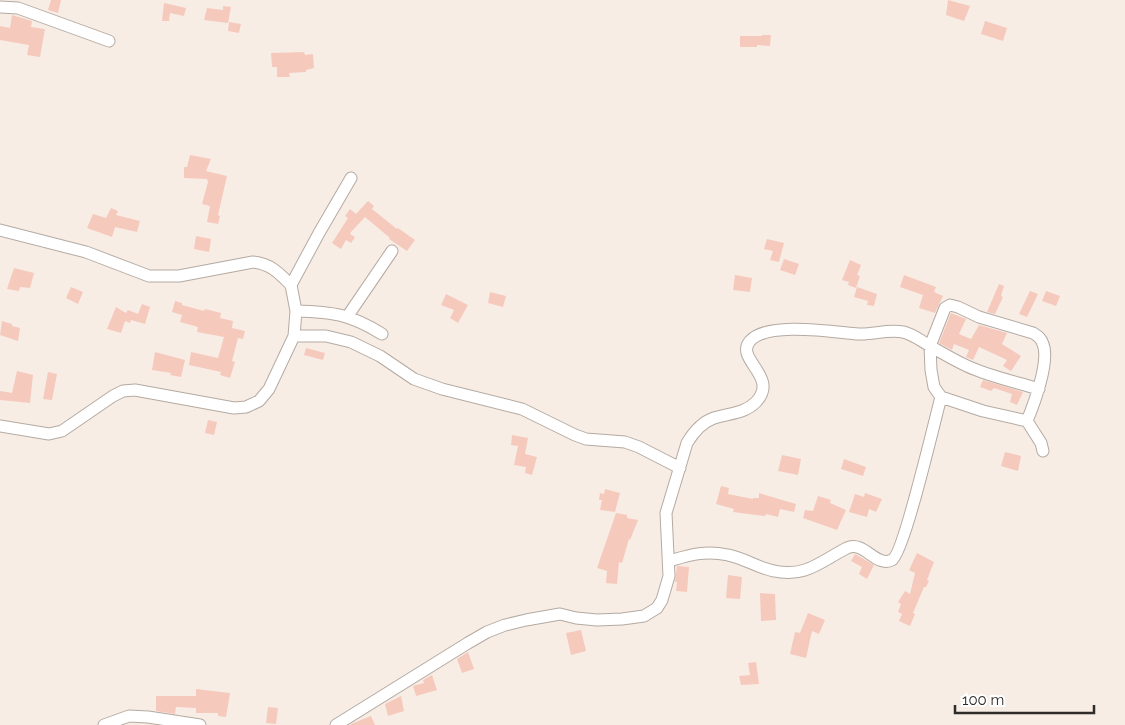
<svg xmlns="http://www.w3.org/2000/svg" width="1125" height="725" font-family="Raleway,sans-serif">
<style>
.building{fill:#f6c9bd}
.lines{fill:none;stroke-linecap:round;stroke-linejoin:round}
.minor-casing{stroke:#b4aaa2;stroke-width:13}
.minor{stroke:#fff;stroke-width:11}
</style>
<rect width="100%" height="100%" fill="#f8ede5"/>
<path class="building" d="M51,0H61L58,13L48,10Z
M948,0L970,6L964,21L946,15Z
M164,3L186,8L184,16L170,13L169,21H162Z
M223,6L231,7L228,23L204,20L207,8L223,10Z
M12,15L32,21L31,27L45,29L40,57L27,55L29,45L0,40V26L10,28Z
M985,21L1007,28L1003,41L981,34Z
M229,22L241,24L239,33L228,31Z
M762,35H771L770,46L757,45V47H740V36H762Z
M304,52L305,55L313,54L314,68L306,70V72L289,73L290,77H277V67H272L271,53Z
M190,155L211,159L206,171L227,176L218,215L220,216L218,224L207,222L210,206L202,204L208,182L207,179L184,178V167H187Z
M368,201L374,206L372,209L397,229L398,228L415,240L407,251L389,239L390,238L365,217L351,232L350,234L355,237L351,243L346,240L341,249L332,243L348,218L345,216L350,209L356,214Z
M111,208L118,211L116,215L140,221L137,232L115,227L112,237L87,228L93,214L106,218Z
M196,236L211,239L209,252L194,249Z
M767,239L784,243L779,262L770,260L773,251L764,249Z
M784,259L799,264L795,275L780,270Z
M850,260L861,265L857,275L860,276L856,288L848,285L849,282L842,280Z
M14,268L34,273L30,288L20,287L19,291L7,289Z
M735,275L752,278L750,292L733,290Z
M904,275L936,287L934,292L943,296L935,313L919,308L923,295L900,287Z
M999,284L1004,286L1001,296L1003,297L995,314L987,312Z
M71,287L83,292L78,304L66,298Z
M857,287L877,294L874,306L867,305L868,301L854,297Z
M1030,291L1038,294L1027,317L1019,314Z
M1046,291L1060,296L1056,306L1042,301Z
M490,292L506,296L503,307L488,303Z
M446,294L468,305L458,323L450,318L454,310L441,305Z
M175,301L182,303V305L204,311L205,309L221,313L220,318L233,321L232,328L245,331L243,339L238,338L232,361L235,362L230,378L220,375L221,372L189,365L191,352L218,358L224,337L197,332L198,327L180,322L182,315L172,312Z
M142,304L150,307L145,324L131,320L130,323L125,321L121,333L107,329L116,307L126,313L128,310L138,314Z
M951,313L966,319L959,334L971,339L979,325L1007,333L1002,344L1021,356L1011,371L1003,366L1007,360L979,347L973,360L966,357L969,350L954,344L952,350L939,343Z
M2,321L12,324V326L20,328L18,341L0,335Z
M306,348L325,353L323,360L304,355Z
M155,352L185,360L181,377L170,375L171,373L152,370Z
M17,371L33,375L30,403L0,400V391L12,393Z
M48,372L57,374L52,400L43,399Z
M983,380L1023,392L1017,405L1010,402L1012,394L994,388L991,391L980,387Z
M208,420L217,422L214,435L205,433Z
M512,435L528,438L525,454L537,457L532,475L525,473L526,467L514,465L518,446L511,445Z
M1005,452L1021,456L1018,471L1001,466Z
M782,455L801,459L798,475L778,471Z
M844,459L866,467L863,476L841,469Z
M721,486L729,488L728,494L753,499V498H759V493L796,504L794,512L780,509L778,517L766,514L765,516L733,512L734,509L716,504Z
M605,489L620,493L615,512L600,510L602,500H599L600,493L604,494Z
M865,493L882,499L876,512L869,509L867,517L849,512L855,494L864,497Z
M818,496L831,500L830,503L846,510L837,530L803,518L805,510L813,511Z
M616,513L627,515V518L638,520L630,540L629,539L622,563L619,562L617,584L606,583L607,571L597,568Z
M917,553L934,562L927,580L929,581L926,587H924L913,613L915,614L910,626L899,621L902,614L898,612L901,604L898,602L905,591L910,594L915,573L909,570Z
M855,554L874,565L867,579L859,574L862,567L851,561Z
M677,566L689,567L687,592L676,591L677,582H675Z
M728,575L742,577L740,599L726,598Z
M760,593L775,594L776,620L761,621Z
M808,613L825,620L819,634L812,631L806,658L790,654L795,632L800,633Z
M581,630L586,651L571,655L566,633Z
M468,652L474,669L462,673L457,659Z
M756,662L759,684L741,685L739,676L750,675L748,663Z
M432,675L437,690L416,696L413,686L424,683L423,680Z
M196,689L230,693L226,717L218,716V713H196V708L176,707L175,714L156,711V696H196Z
M401,696L404,711L388,716L385,704Z
M268,707L278,708L276,724L266,723Z
M371,716L375,725H350L351,724Z"/>
<g class="lines">
<defs>
<path id="minor" d="M0,7L18,8L109,41
M0,230L86,252L149,276H179L253,262C271,264 279,273 291,285
M296,311C333,312 350,314 382,334
M347,317L392,251
M294,336H326L351,342L380,356L414,379L442,389L522,409L575,435L586,439L625,442L639,447L680,468
M1027,421C1034,404 1050,361 1043,344C1041,338 1038,336 1033,333L979,317L958,307L950,305L945,308L930,346L931,370L934,387L941,397L983,411L1027,421L1041,443L1043,451
M0,426L49,434L62,431L113,396L123,391L135,390L234,408L246,407L259,401L269,389L294,336L296,311L291,285L319,233L351,178
M669,561C690,555 705,550 728,555C744,558 758,568 774,571C806,578 821,561 847,548C864,540 876,568 892,560C904,553 935,419 941,397
M104,725L129,716L148,717L200,725
M336,725L468,643L487,632L505,625L526,620L560,614L576,618L597,620L622,619L644,616L657,608L662,600L669,576L666,513L687,443C693,433 702,422 714,418C729,413 744,414 756,402C780,377 734,359 750,341C767,321 834,332 858,334C873,335 887,329 903,332C913,334 921,341 930,346C942,353 954,360 967,366C988,376 1016,382 1039,389"/>
</defs>
<use href="#minor" class="minor-casing"/>
<use href="#minor" class="minor"/>
</g>
<path d="M955 705v8h139v-8" fill="none" stroke="#2f2b28" stroke-width="2.5"/>
<text x="962" y="705" font-size="15" fill="#2f2b28" stroke="#ffffff" stroke-width="4" paint-order="stroke">100 m</text>
</svg>
